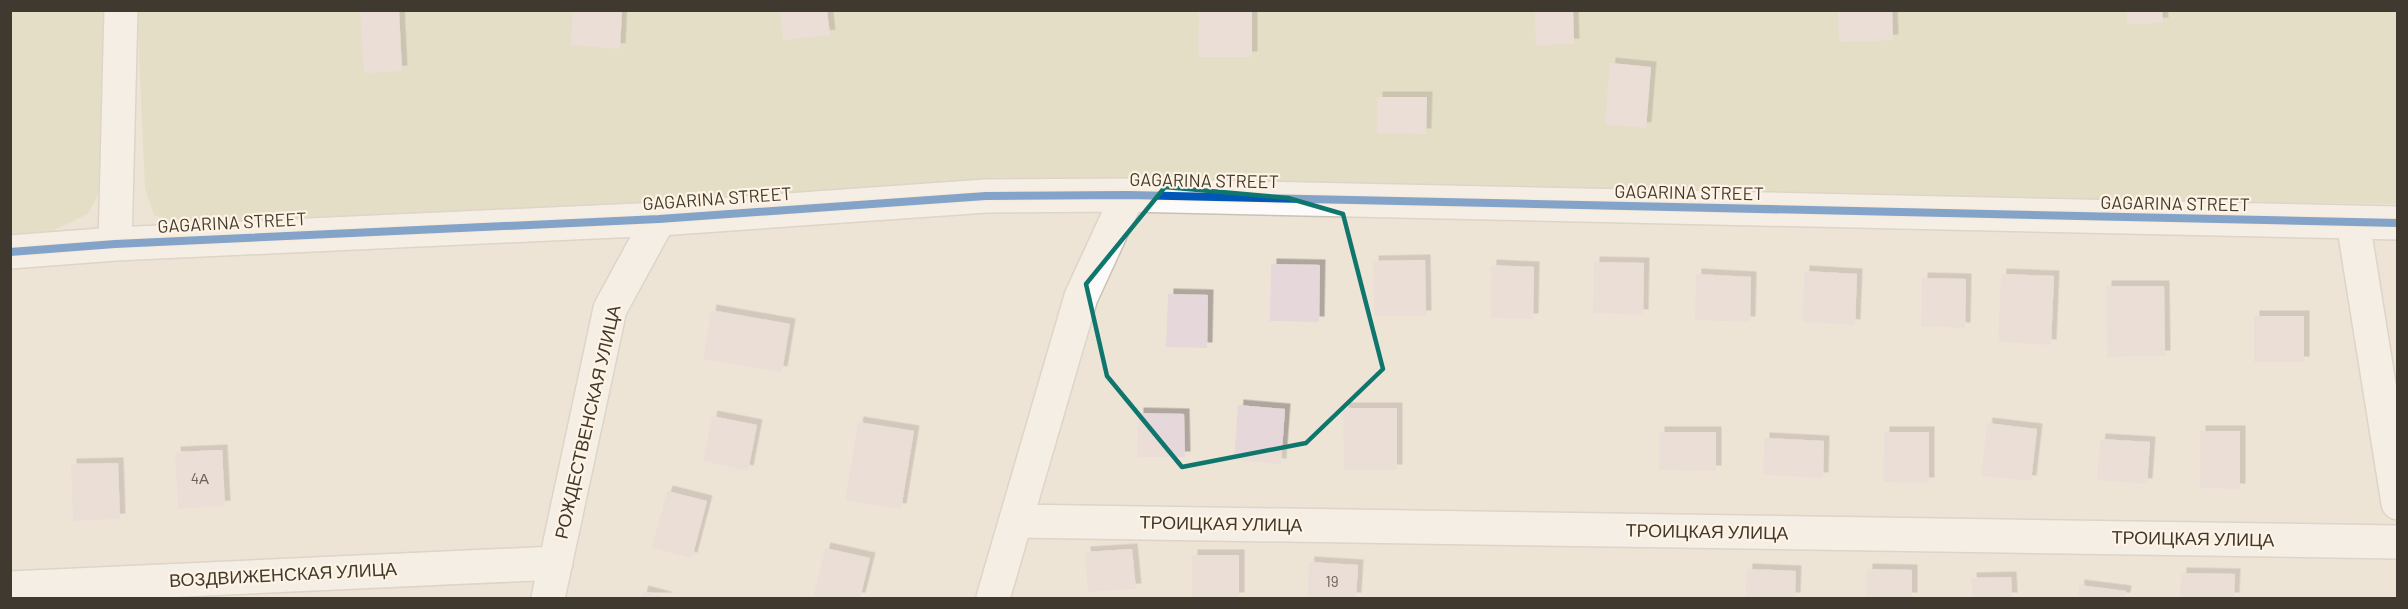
<svg xmlns="http://www.w3.org/2000/svg" width="2408" height="609" font-family="Barlow,sans-serif">
<style>
.green{fill:#dad8b5}
.building{fill:#e6d8da;filter:url(#shadow)}
.lines{fill:none;stroke-linecap:round;stroke-linejoin:round}
.street-casing{stroke:#c9c1b6;stroke-width:36}
.street{stroke:#fcfbf9;stroke-width:33}
.cycleway-casing{stroke:#fff3e4;stroke-width:11}
.cycleway{stroke:#0057b8;stroke-width:8}
.marked{fill:none;stroke:#0f766e;stroke-width:4.5;stroke-linejoin:round}
.labels{text-anchor:middle;stroke-width:4.5;stroke-linejoin:round;paint-order:stroke}
.number-label{font-size:15px;fill:#6a615a}
.street-label{font-size:18px;fill:#40392f;stroke:#fff3e4}
</style>
<defs>
<filter id="shadow"><feDropShadow dx="5.5" dy="-5.5" stdDeviation="0" flood-color="#0004"/></filter>
</defs>
<rect width="100%" height="100%" fill="#eee4d6"/>
<path class="green" d="M11,11H108V176L88,214L52,231L11,234Z
M137,11H2397V204L1490,194L1103,178L193,230L154,215L145,189Z"/>
<path class="building" d="M360,10H399L402,71L364,73Z
M573,10H622L620,49L571,45Z
M780,10H827L830,35L783,40Z
M1199,10H1252V57H1198Z
M1535,10H1573L1574,44L1536,45Z
M1838,10H1892L1893,40L1839,42Z
M2127,10H2162L2163,23L2127,24Z
M1610,63L1651,67L1646,128L1605,124Z
M1377,97H1427L1426,134L1377,133Z
M1425,260L1426,316H1374L1373,261Z
M1594,262L1644,263L1643,315L1593,313Z
M1271,264L1320,265L1319,322L1270,321Z
M1491,265L1534,267L1533,319L1490,318Z
M1804,271L1857,274L1855,325L1802,322Z
M1696,274L1751,277L1750,322L1695,320Z
M2001,274L2054,276L2051,345L1998,342Z
M1922,278L1966,279L1965,328L1921,326Z
M2106,286H2164L2165,356L2107,357Z
M1168,294L1208,295L1207,348L1166,347Z
M711,310L790,324L782,372L703,359Z
M2254,316H2304V362H2254Z
M1238,405L1285,409L1281,464L1234,460Z
M1343,408H1397V470H1344Z
M1138,413L1184,414L1185,457H1137Z
M712,416L757,425L748,471L703,461Z
M858,422L914,431L901,509L845,500Z
M1987,423L2037,429L2031,481L1981,476Z
M2200,431H2240V489L2200,488Z
M1659,432H1716V471L1659,470Z
M1884,432H1929V483L1883,482Z
M1764,438L1824,441L1823,478L1763,475Z
M2100,439L2150,442L2147,484L2097,480Z
M222,450L225,506L178,509L175,452Z
M118,463L120,519L73,521L71,464Z
M667,491L707,501L692,558L652,548Z
M825,548L870,558L860,598H813Z
M1132,549L1136,589L1088,592L1085,552Z
M1192,555H1239V598H1192Z
M1309,562L1358,565L1356,598H1307Z
M1747,569L1796,571L1795,598H1745Z
M1867,569L1912,570V598H1866Z
M2181,573L2235,574L2234,598H2180Z
M2011,577L2012,598H1972L1971,578Z
M2079,585L2126,591L2125,598H2078Z
M643,591L669,598H641Z"/>
<g class="lines">
<defs>
<path id="street" d="M2353,222L2398,503
M115,244L121,10
M10,252L115,244L659,219L986,196L1128,195L2398,223
M1016,521L2398,542
M10,588L556,563
M548,598L610,309L659,219
M993,598L1081,297L1128,195"/>
</defs>
<use href="#street" class="street-casing"/>
<use href="#street" class="street"/>
<defs>
<path id="cycleway" d="M10,252L115,244L659,219L986,196L1128,195L2398,223"/>
</defs>
<use href="#cycleway" class="cycleway-casing"/>
<use href="#cycleway" class="cycleway"/>
</g>
<path d="M0 0H2408V609H0ZM1165,187L1288,198L1343,214L1383,369L1306,443L1182,467L1107,376L1086,284Z" fill="#eee4d6" fill-opacity=".55" fill-rule="evenodd"/>
<path class="marked" d="M1165,187L1288,198L1343,214L1383,369L1306,443L1182,467L1107,376L1086,284Z"/>
<g class="labels">
<g class="number-label">
<text x="200" y="484">4А</text>
<text x="1332" y="587">19</text>
</g>
<g class="street-label">
<text transform="translate(1204 181) rotate(1)" y="6">GAGARINA STREET</text>
<text transform="translate(1689 193) rotate(1)" y="6">GAGARINA STREET</text>
<text transform="translate(717 199) rotate(-4)" y="6">GAGARINA STREET</text>
<text transform="translate(2175 204) rotate(1)" y="6">GAGARINA STREET</text>
<text transform="translate(232 223) rotate(-3)" y="6">GAGARINA STREET</text>
<text transform="translate(588 422) rotate(-77)" y="6">РОЖДЕСТВЕНСКАЯ УЛИЦА</text>
<text transform="translate(1221 524) rotate(1)" y="6">ТРОИЦКАЯ УЛИЦА</text>
<text transform="translate(1707 532) rotate(1)" y="6">ТРОИЦКАЯ УЛИЦА</text>
<text transform="translate(2193 539) rotate(1)" y="6">ТРОИЦКАЯ УЛИЦА</text>
<text transform="translate(283 575) rotate(-3)" y="6">ВОЗДВИЖЕНСКАЯ УЛИЦА</text>
</g>
</g>
<rect width="2408" height="609" fill="none" stroke="#40392f" stroke-width="24"/>
</svg>
